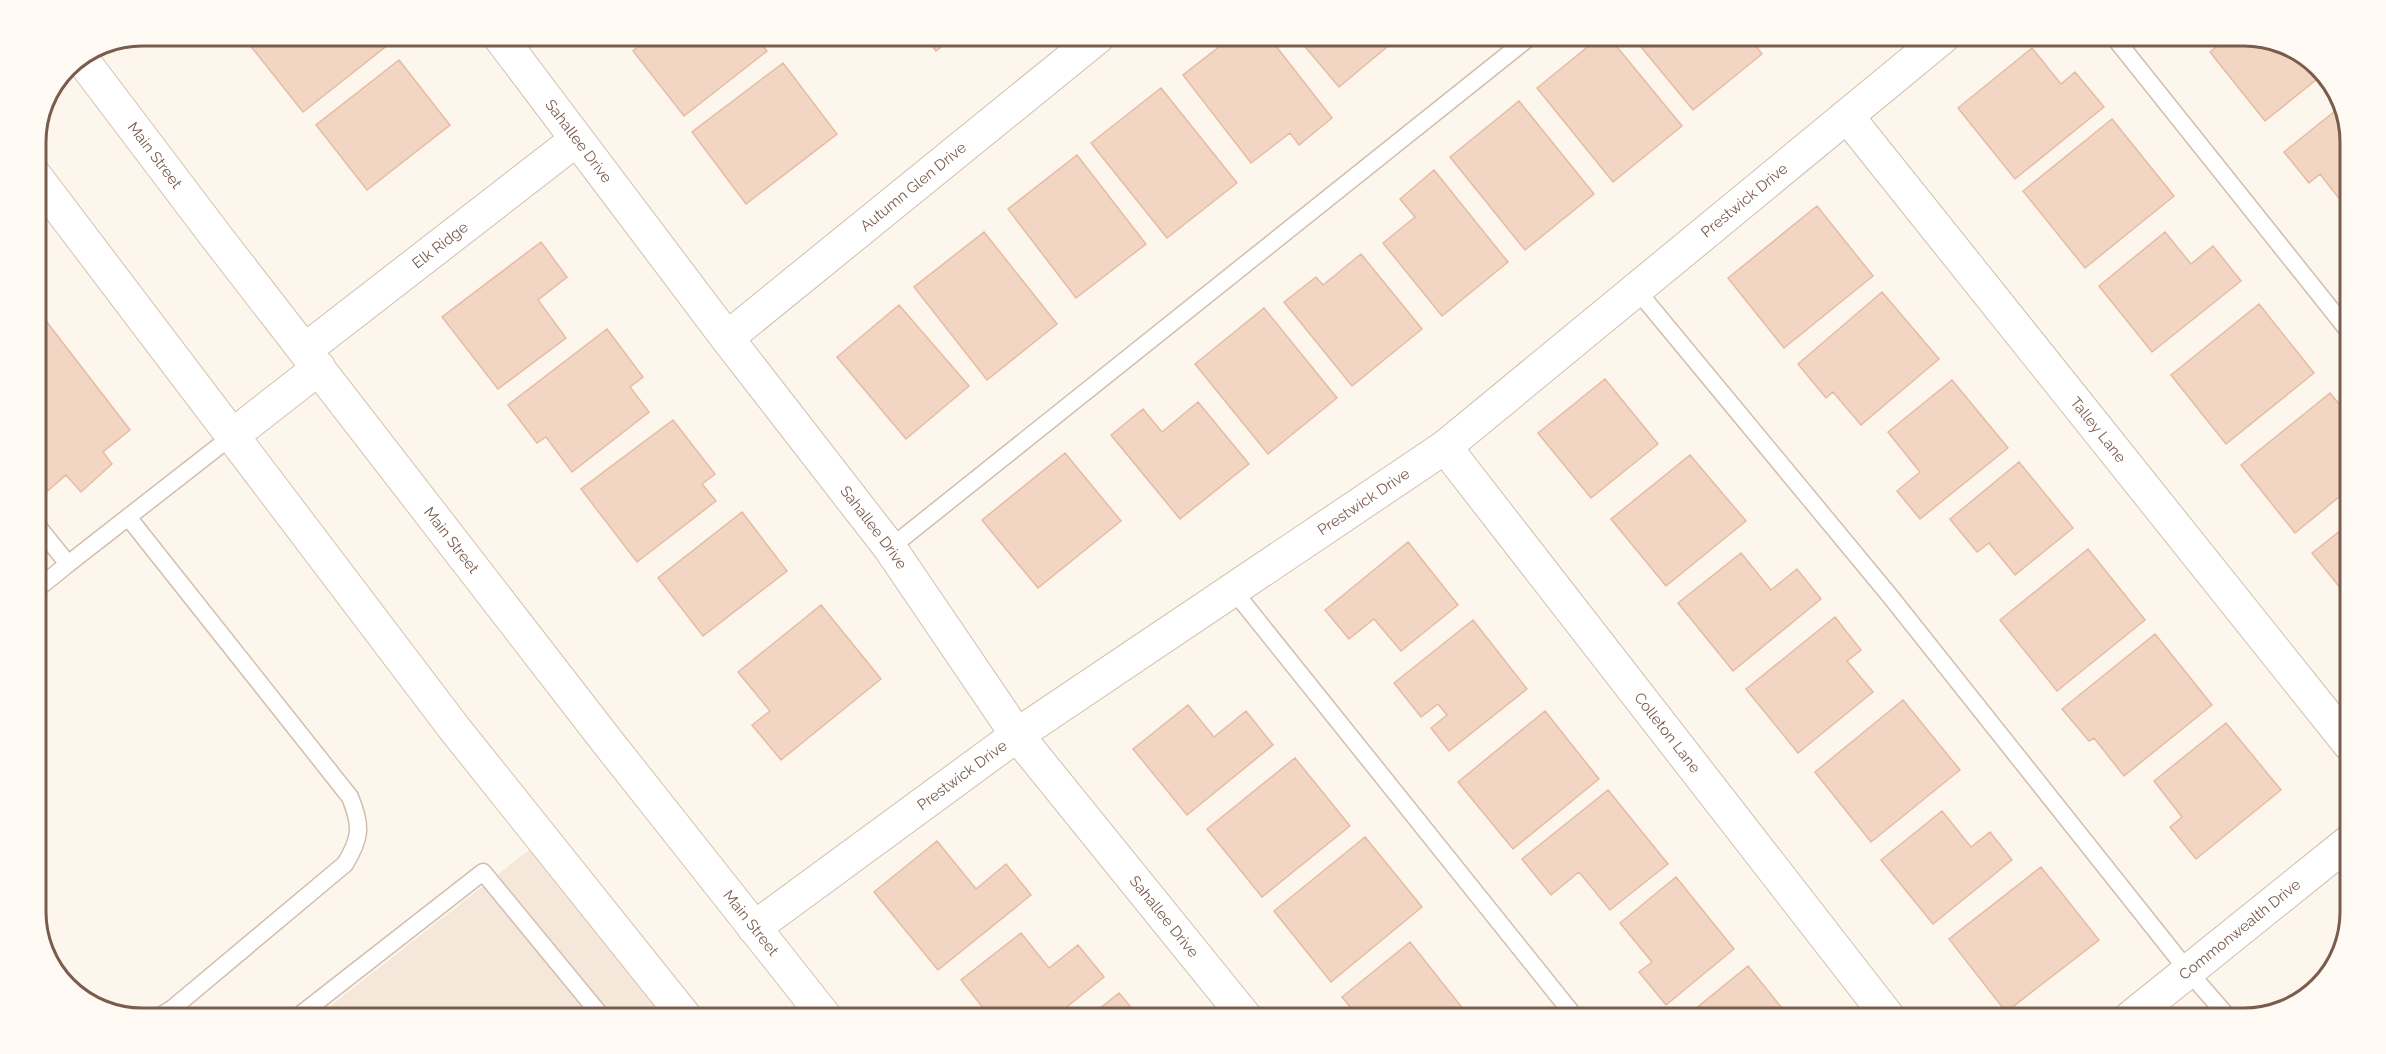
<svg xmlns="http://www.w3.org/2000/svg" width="2386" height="1054" font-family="Raleway,sans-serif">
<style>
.residential{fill:#f5e8da}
.building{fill:#f3d5c3;stroke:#e6bba3;stroke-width:1.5}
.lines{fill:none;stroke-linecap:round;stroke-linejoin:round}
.service-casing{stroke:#d1beb0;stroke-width:19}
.minor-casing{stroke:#d1beb0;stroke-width:35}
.secondary-casing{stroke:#d6c0b0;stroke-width:35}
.service{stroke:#fff;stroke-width:16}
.minor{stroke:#fff;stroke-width:33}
.secondary{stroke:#fff;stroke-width:33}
.labels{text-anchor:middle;stroke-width:4.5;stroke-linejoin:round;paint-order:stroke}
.street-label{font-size:15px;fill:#7a5c4d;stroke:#fffaf3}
.rim{fill:none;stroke:#7a5c4d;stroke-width:3}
</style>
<rect width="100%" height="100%" fill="#fdf6ec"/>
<path class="residential" d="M543,839L685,1018H315Z"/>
<path class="building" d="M249,36H383L389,44L303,112L245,39Z
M652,36H756L767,51L684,116L633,51Z
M925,36H955L936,51Z
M1233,36H1268L1332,118L1299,145L1290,133L1251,163L1183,75Z
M1296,36H1400L1339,87Z
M1601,36H1608L1682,126L1613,182L1537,88Z
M1632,36H1748L1762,54L1693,110Z
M2230,36H2243L2285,44L2322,75L2265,121L2210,52Z
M2032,48L2061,84L2075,72L2104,107L2015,179L1958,108Z
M399,60L450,125L367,190L316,125Z
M783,63L837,134L746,204L692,132Z
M1161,88L1237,183L1167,238L1091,143Z
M1519,101L1594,194L1525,250L1450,157Z
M2340,107L2350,136L2349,211L2320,174L2309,183L2284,152Z
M2112,119L2174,196L2085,268L2023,191Z
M1077,155L1146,244L1076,298L1008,209Z
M1434,170L1508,262L1442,316L1383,243L1415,217L1400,199Z
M1817,206L1873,276L1784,348L1728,278Z
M984,232L1057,324L987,380L914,287Z
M2165,232L2191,264L2213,246L2241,281L2152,352L2099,286Z
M541,242L567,277L538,300L566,338L498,389L442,317Z
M1361,254L1422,329L1352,386L1284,302L1316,277L1323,285Z
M1882,292L1939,359L1861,425L1833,392L1826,398L1798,364Z
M2259,304L2314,373L2226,444L2171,375Z
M899,305L969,386L906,439L837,357Z
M36,308L130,430L103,452L112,464L81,492L66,475L43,495L36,487Z
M1264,308L1337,398L1268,454L1195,364Z
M607,329L643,377L630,387L649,412L572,472L546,437L537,443L508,405Z
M1605,379L1658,444L1591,498L1538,433Z
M1952,380L2008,448L1920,519L1897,491L1920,472L1888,432Z
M2330,393L2350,417V488L2295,533L2241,465Z
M1198,402L1249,464L1180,519L1111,435L1143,409L1162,432Z
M673,420L715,474L702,484L716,501L637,562L581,489Z
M1065,453L1121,521L1038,588L982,520Z
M1690,455L1746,521L1666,586L1611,519Z
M2019,462L2073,528L2015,575L1989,543L1977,552L1950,519Z
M742,512L787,571L703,636L658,578Z
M2350,523V600L2312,553Z
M1408,542L1458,605L1401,651L1374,619L1349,639L1325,610Z
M2088,549L2145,620L2057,691L2000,620Z
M1741,553L1771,590L1797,569L1821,599L1733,671L1678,603Z
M821,605L881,679L781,760L752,725L770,711L738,672Z
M1835,617L1861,650L1847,661L1873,692L1798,753L1746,689Z
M1473,620L1527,689L1449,751L1431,728L1447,715L1438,704L1421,717L1394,683Z
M2155,634L2212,705L2124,776L2094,738L2089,741L2062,709Z
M1903,700L1960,770L1871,842L1815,772Z
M1188,705L1214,737L1246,711L1273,745L1187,815L1133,749Z
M1545,711L1599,779L1513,849L1458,782Z
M2226,723L2281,790L2196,859L2170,827L2182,817L2154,781Z
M1295,758L1350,826L1262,897L1207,829Z
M1608,790L1668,864L1610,910L1579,872L1551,895L1522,859Z
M1942,811L1971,847L1990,832L2012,860L1933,924L1881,860Z
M1365,837L1422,907L1331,982L1274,911Z
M937,841L976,889L1006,864L1031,895L938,970L874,892Z
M2041,867L2099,940L2006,1012L1949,939Z
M1676,877L1734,949L1666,1005L1639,972L1652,962L1620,923Z
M1021,933L1049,968L1078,945L1104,977L1053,1018H991L961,980Z
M1410,942L1464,1010L1453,1018H1359L1342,997Z
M1748,966L1790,1018H1684Z
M2326,972L2303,1000L2291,1003L2289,1001Z
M1119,993L1140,1018H1088Z"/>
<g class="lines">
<defs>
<path id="service" d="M2113,36L2350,333
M1636,289L1890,596L2188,971L2229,1018
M128,517L350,797C362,826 361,838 345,864L173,1008L157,1018
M36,524L68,564L232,436
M890,548L1531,36
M36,590L68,564
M1233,590L1576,1018
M296,1018L483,872L603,1018"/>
<g id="minor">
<path id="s1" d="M499,36L727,338L890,548L1017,735L1246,1018"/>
<path id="s2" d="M1847,116L2350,745"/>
<path id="s3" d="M727,338L1099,36"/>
<path id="s4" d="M305,350L576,140"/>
<path id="s5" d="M1445,447L1889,1018"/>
<path id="s6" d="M754,928L1017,735L1445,447L1944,36"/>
<path id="s7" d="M2130,1018L2350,841"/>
</g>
<g id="secondary">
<path id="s8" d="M81,58L215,235L606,740L826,1018"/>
<path d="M36,177L454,728L686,1018"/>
<path d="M232,436L319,368"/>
</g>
</defs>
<use href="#service" class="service-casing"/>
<use href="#minor" class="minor-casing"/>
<use href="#secondary" class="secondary-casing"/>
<use href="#service" class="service"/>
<use href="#minor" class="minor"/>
<use href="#secondary" class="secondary"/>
</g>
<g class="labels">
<g class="street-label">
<text dy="5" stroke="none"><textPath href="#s1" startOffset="132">Sahallee Drive</textPath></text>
<text dy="5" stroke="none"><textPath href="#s8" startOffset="122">Main Street</textPath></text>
<text dy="5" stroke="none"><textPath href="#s3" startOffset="240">Autumn Glen Drive</textPath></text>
<text dy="5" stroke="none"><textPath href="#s6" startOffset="1230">Prestwick Drive</textPath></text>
<text dy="5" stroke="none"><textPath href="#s4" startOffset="171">Elk Ridge</textPath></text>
<text dy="5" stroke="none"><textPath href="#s2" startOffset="402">Talley Lane</textPath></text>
<text dy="5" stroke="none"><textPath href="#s6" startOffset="744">Prestwick Drive</textPath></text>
<text dy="5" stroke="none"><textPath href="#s1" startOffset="618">Sahallee Drive</textPath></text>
<text dy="5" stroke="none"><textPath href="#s8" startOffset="608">Main Street</textPath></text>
<text dy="5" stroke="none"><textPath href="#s5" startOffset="362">Colleton Lane</textPath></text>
<text dy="5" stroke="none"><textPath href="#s6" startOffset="258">Prestwick Drive</textPath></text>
<text dy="5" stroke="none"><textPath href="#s1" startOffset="1104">Sahallee Drive</textPath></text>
<text dy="5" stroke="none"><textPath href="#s8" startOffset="1094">Main Street</textPath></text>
<text dy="5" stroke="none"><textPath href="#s7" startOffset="141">Commonwealth Drive</textPath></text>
</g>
</g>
<path d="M0 0H2386V1054H0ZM142 46H2244A96 96 0 0 1 2340 142V912A96 96 0 0 1 2244 1008H142A96 96 0 0 1 46 912V142A96 96 0 0 1 142 46Z" fill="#fffaf3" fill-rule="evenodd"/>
<path class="rim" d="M142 46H2244A96 96 0 0 1 2340 142V912A96 96 0 0 1 2244 1008H142A96 96 0 0 1 46 912V142A96 96 0 0 1 142 46Z"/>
</svg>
